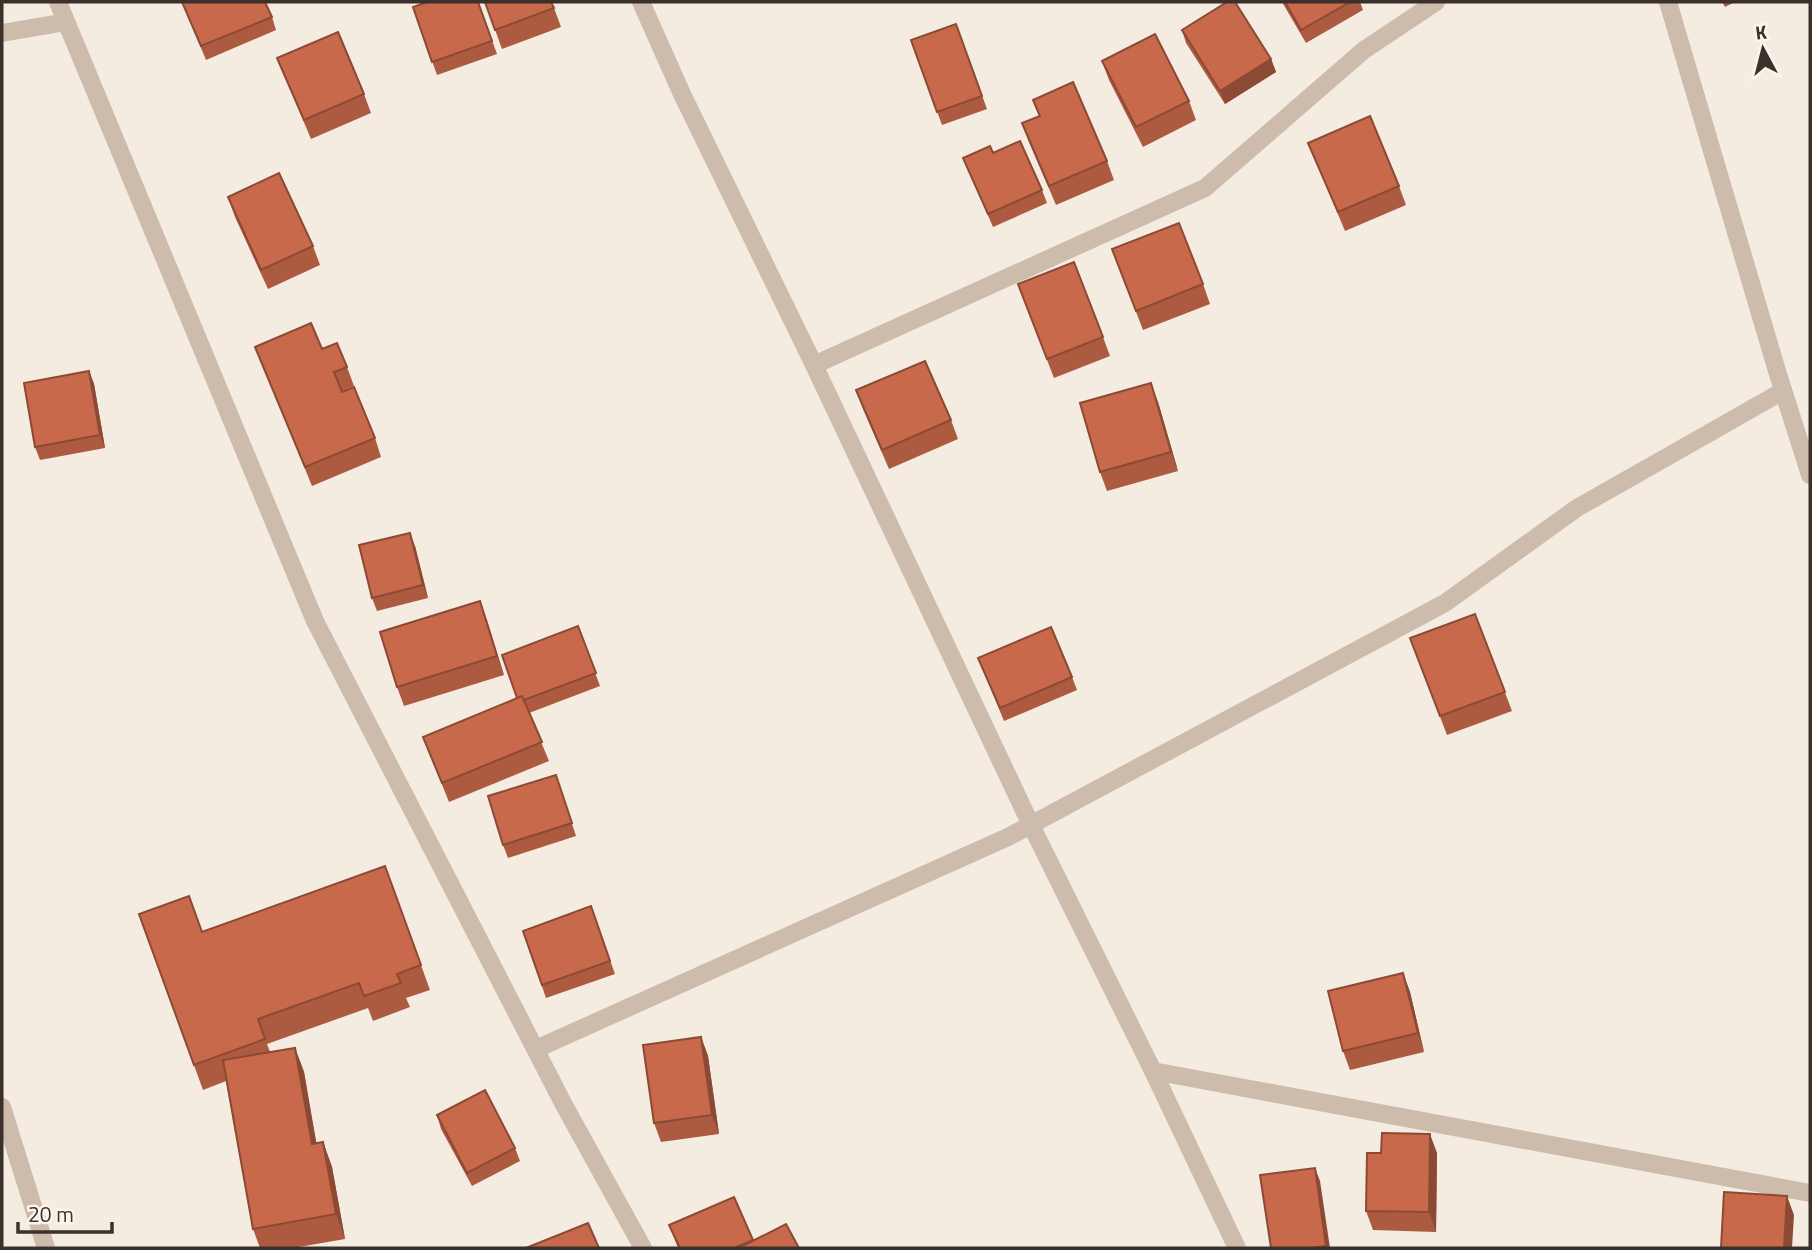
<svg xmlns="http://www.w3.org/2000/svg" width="1812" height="1250" font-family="'Titillium Web',sans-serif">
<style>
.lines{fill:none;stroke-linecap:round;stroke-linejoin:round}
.minor{stroke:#cdbbac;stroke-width:18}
.tertiary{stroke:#cdbbac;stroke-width:18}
.wall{fill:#ac5a40}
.shaded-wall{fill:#8c4a34}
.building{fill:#c8694b;stroke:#8c4a34;stroke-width:2}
</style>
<rect width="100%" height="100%" fill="#f4ebe1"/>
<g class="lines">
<path class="minor" d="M641,2L682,94L814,365L1031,825L1153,1071L1237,1248
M1668,2L1777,371L1810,475
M2,33L66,22
M814,365L1205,188L1364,50L1436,2
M536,1049L1008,837L1445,603L1577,508L1783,391
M1153,1071L1810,1193
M2,1107L46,1248"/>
<path class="tertiary" d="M58,2L315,621L564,1105L643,1248"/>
</g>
<path class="wall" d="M182,2L272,17L276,30L206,60Z
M478,2L497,54L437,75L413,7Z
M485,2L554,8L561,27L502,49Z
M1282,2H1360L1363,10L1306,43Z
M1722,2H1735L1725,7Z
M956,24L987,109L942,125L911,40Z
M1182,30L1271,59L1276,72L1225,104L1186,43Z
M277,58L364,94L371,113L311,139Z
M1102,61L1189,101L1196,120L1143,147L1109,80Z
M1033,100L1107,161L1114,180L1056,205L1029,142L1022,123L1039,116Z
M1308,143L1399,186L1406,205L1345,231Z
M993,153L1042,190L1047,203L993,227L963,158Z
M228,197L313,246L320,265L268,289L235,217Z
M1112,249L1203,284L1210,304L1143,330Z
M1025,303L1103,337L1110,356L1054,378Z
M255,347L322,349L347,367L354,386L342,391L375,438L381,457L312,486Z
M89,371L94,384L105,448L40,460L35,447Z
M856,390L951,420L958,439L889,469L863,409Z
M1158,402L1178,471L1107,491L1100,472Z
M415,546L428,598L377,611L372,598Z
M480,601L504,675L404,706L397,687Z
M1475,614L1512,711L1447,735L1410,638Z
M578,626L600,686L529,713L549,761L449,802L423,737L517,698Z
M978,658L1072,677L1077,690L1004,721Z
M556,775L576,836L508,858L503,845Z
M385,866L430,990L406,998L410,1007L373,1021L368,1008L267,1044L270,1052L295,1048L304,1072L316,1144L323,1142L332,1167L345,1239L293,1248H260L253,1229L226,1081L203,1090L139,914L202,932Z
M591,906L615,974L546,998L523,931Z
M1403,973L1410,992L1424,1052L1350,1070L1343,1051Z
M701,1037L708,1056L719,1134L661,1142L654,1123Z
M437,1115L515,1148L520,1161L472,1186L441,1129Z
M1437,1153L1436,1232L1373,1230L1366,1211Z
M669,1225L754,1241L799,1248H678Z"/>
<path class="shaded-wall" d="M1271,59L1276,72L1225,104L1220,91Z
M89,371L94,384L105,448L100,435Z
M1151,383L1158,402L1178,471L1171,452Z
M410,533L415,546L428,598L423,585Z
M480,601L487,620L504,675L497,656Z
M1403,973L1410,992L1424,1052L1418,1033Z
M701,1037L708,1056L719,1134L712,1115Z
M295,1048L304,1072L321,1169L312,1144Z
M1430,1134L1437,1153L1436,1232L1429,1212Z
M323,1142L332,1167L345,1239L336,1214Z
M1315,1168L1320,1181L1330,1248H1327L1326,1246Z
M1787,1196L1794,1215L1792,1248H1784Z"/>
<path class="building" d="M182,2H265L272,17L201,46Z
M427,2H478L492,41L432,62L413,7Z
M485,2H551L554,8L495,30Z
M1227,2H1235L1271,59L1220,91L1182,30Z
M1285,2H1350L1301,30Z
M956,24L982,96L937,112L911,40Z
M338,32L364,94L304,120L277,58Z
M1155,34L1189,101L1136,127L1102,61Z
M1073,82L1107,161L1049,186L1022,123L1040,116L1033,100Z
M1370,116L1399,186L1338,212L1308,143Z
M1020,141L1042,190L988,214L963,158L990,146L993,153Z
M279,173L313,246L261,270L228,197Z
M1179,223L1203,284L1136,311L1112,249Z
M1074,262L1103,337L1047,359L1018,284Z
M311,323L322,349L337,343L347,367L334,372L342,392L354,387L375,438L305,467L255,347Z
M925,361L951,420L882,450L856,390Z
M89,371L100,435L35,447L24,383Z
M1151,383L1171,452L1100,472L1080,403Z
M410,533L423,585L372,598L359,545Z
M480,601L497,656L397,687L380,632Z
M1475,614L1505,692L1440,716L1410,638Z
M578,626L596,673L524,700L522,696L517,698L502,655Z
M1051,627L1072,677L1000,708L978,658Z
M522,696L542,742L442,783L423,737Z
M556,775L572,823L503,845L488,796Z
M385,866L421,965L397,974L401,983L364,996L359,983L258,1019L265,1039L194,1065L139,914L189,896L202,932Z
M591,906L610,961L542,985L523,931Z
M1403,973L1418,1033L1343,1051L1328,991Z
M701,1037L712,1115L654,1123L643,1045Z
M295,1048L312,1144L323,1142L336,1214L253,1229L223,1060Z
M485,1090L515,1148L467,1173L437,1115Z
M1382,1133L1430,1134L1429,1212L1366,1211L1367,1153H1381Z
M1315,1168L1326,1246L1311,1248H1271L1260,1175Z
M1724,1192L1787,1196L1784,1248H1721Z
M734,1197L753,1240L734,1248H680L669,1225Z
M588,1223L599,1248H526Z
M786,1224L799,1248H739Z"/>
<rect width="1812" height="1250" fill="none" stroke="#3b302b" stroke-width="7"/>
<g transform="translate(1763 49) rotate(353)" stroke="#fbf5ee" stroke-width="5" paint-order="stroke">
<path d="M0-5L12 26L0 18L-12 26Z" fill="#3b302b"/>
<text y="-10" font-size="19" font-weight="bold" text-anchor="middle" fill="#3b302b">K</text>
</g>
<path d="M18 1222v10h94v-10" fill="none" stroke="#3b302b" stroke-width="3.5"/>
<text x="28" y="1222" font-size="21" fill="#3b302b" stroke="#fbf5ee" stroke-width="5" paint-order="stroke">20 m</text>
</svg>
